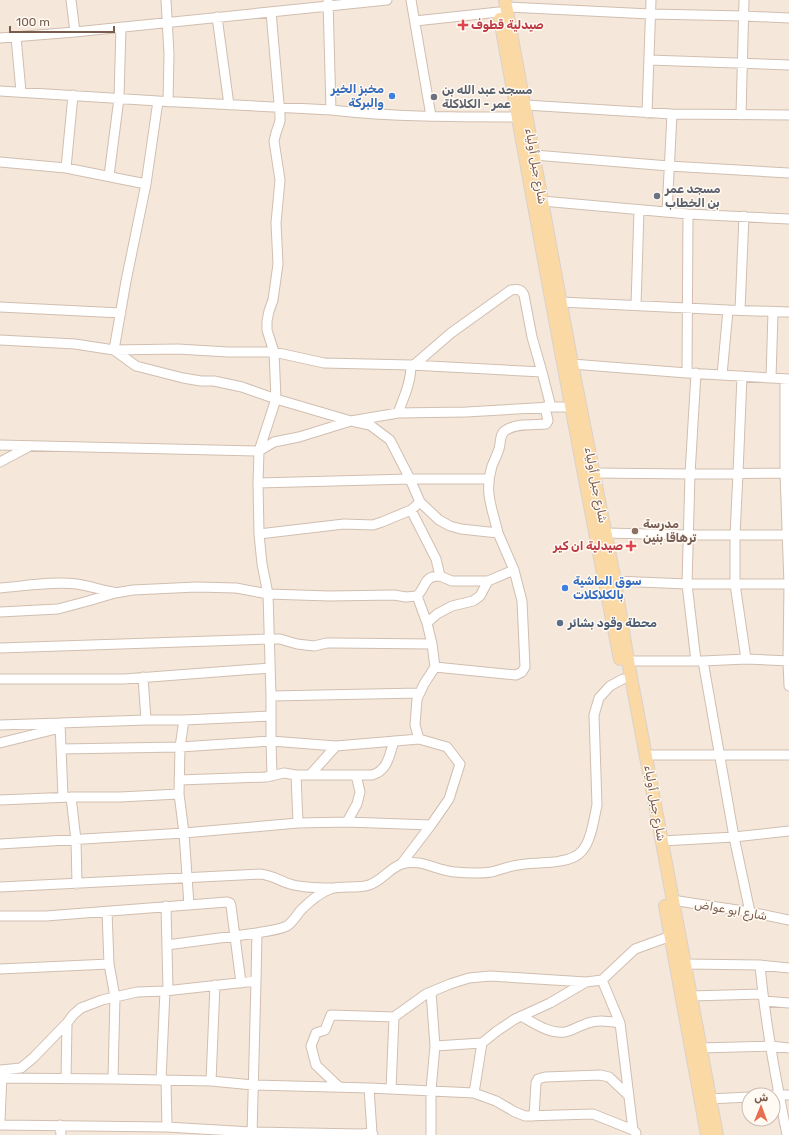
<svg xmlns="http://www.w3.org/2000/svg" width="789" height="1135" font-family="Rubik,Vazirmatn,sans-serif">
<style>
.residential{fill:#f5e8da;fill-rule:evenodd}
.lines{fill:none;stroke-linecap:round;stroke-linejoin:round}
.minor-casing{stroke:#d1beb0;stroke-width:11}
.major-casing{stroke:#dad1cd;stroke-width:14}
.minor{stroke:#fff;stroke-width:9}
.major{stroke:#fbd9a5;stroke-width:12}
.health-dot{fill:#e0444e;stroke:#fffaf3;stroke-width:1.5}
.shop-dot{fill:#3f7fe0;stroke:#fffaf3;stroke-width:1.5}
.worship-dot{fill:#6b7280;stroke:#fffaf3;stroke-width:1.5}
.education-dot{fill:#8d6e63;stroke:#fffaf3;stroke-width:1.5}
.service-dot{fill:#5c6f8a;stroke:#fffaf3;stroke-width:1.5}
.labels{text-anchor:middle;stroke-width:3;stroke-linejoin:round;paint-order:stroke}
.health-label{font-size:12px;font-weight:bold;fill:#be3a42;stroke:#fffaf3;text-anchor:start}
.shop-label{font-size:12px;font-weight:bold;fill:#366cbe;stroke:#fffaf3;text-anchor:end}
.worship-label{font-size:12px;font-weight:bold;fill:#5b616d;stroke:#fffaf3;text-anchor:start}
.street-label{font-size:12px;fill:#7a5c4d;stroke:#fffaf3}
.education-label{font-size:12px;font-weight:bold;fill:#785e54;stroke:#fffaf3;text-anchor:start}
.service-label{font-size:12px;font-weight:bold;fill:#4e5e75;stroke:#fffaf3;text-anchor:start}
</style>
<rect width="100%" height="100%" fill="#fdf6ec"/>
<path class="residential" d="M0,0H789V1135H0ZM749,1095H773V1119H749Z"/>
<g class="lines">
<defs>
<path id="minor" d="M71,0L75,32
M166,0L169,54L168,102
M411,0L431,116
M328,1L331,110
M506,7L650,14L744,16L789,18
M271,12L280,115V121L276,133L274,141L280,180L276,223L278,264L273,300L269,311L267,321V330L274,352L276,399L351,421L370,425L390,440L410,479L420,502L439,520L450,526L461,529L498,533L514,570L522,601L525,667L522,672L516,675L435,667
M217,17L229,105
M415,21L499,12
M16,37L21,92
M0,38L75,32L387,0
M649,60L789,65
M0,91L158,101L331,110C393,117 455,117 517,117L524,116
M158,101L146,184L126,281L114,350L136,366L183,378L201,381H214L242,387L276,399L259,451L258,483L259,534L262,564L268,594L271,696V741L336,746L419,739
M525,105L672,114L789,115
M647,113L651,0
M741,115L744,0
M534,155L669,166L789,173
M0,162L66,168L146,184
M66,168L73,95
M109,176L119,98L121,27
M542,201L688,214L789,219
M667,212L672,114
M561,302L728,310L789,312
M636,305L639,210
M0,307L121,313
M740,310L744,216
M0,340L75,344L114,350L178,349L228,352H274L324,363L411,365L542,372L551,407
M572,364L687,373L789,379
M414,365L451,333L511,290C518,289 521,289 524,295L532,337L542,372
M687,373L688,214
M696,373L690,474L687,584L696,661
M722,375L728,310
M742,376L738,473L735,535V584L746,659
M771,378L773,312
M785,379V473L789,584L788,661L789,686
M398,413C404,397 411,382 411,365
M0,445L259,451L274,442L299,437L351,421L398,413L466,412L551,407H571
M0,462L30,446
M594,473L690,474L789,473
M258,483L410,479H489
M411,510L436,559L440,576L452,581H488L514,570
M498,533C492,507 484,493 492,466C494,461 497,455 499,449C501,443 499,434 506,430C517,423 534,425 546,424L548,421L545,407
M606,533L688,535H789
M259,534L344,524L373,525L382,522L411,510L420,502
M615,581L687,584H789
M0,588C26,586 52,581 77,584C90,586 101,590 113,592
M0,612L58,609L88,601L115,593L133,590L196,587L236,588L268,594L329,596L394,595L406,597L417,596C427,586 423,576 440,576
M427,623L437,614L452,606L473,601L480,596L488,581
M0,648L270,639H280L297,644L314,646L327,643H336L432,644
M628,661H703L746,659L789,661
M703,661L734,837L750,912
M143,677L146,720
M0,679H124L270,668
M271,696L420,693
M184,720L180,747L179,794L184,833L189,905
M60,723L63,797
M0,725L60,723L146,720H184L271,716
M0,743L60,728
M61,749L180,747L271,741L272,776
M646,755H789
M296,775L298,823
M310,775L336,746
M179,780L266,777L284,773L296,775H372C388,770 389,756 394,741
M71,797L76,840L77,884
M0,800L71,797H120L179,794
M347,822L357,804L360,792L356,775
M662,841L734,837L789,831
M0,844L184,833L298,823L347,822L431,825
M402,863L431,825L449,799L460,764L447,747L419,739L415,725L417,699L424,684L435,667L432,644L427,623L417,596
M0,887L260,874C272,875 280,881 290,884C303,888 318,888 331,888
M672,900L750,912L789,920
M166,906L168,990
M107,911L109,964L115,997L113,1079
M0,916H46L227,902L230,903L231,906L241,983
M167,945L257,933
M685,964L760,965L789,968
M760,965C765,1022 776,1079 787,1135
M0,969L109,964
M602,980L620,1023L633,1130L636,1133
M431,992L435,1046
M691,996L762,994
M764,1001L789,1003
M521,1016C534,1023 549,1034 565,1032C571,1031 577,1027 583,1025C595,1019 607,1021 620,1023
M700,1048L771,1046L789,1048
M0,1070L21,1068L33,1058L67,1023L73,1015L81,1008L102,1000L137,992L165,991L256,981L257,933C267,931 279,930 287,926C293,922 296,916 301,910C309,902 320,893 330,889C340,885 358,889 369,885C382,881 389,868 402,864C421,858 436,871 455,872C466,873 480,874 491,872C500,870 509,866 518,865C525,864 532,863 539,863C546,862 553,863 560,861C567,860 577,857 582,851C591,841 594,819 597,805L594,715L599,698L610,686L623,679
M2,1078L113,1079L211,1081L253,1085L369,1088L474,1093L496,1101L515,1112L525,1116L593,1114L633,1130
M66,1079L67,1023
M161,1080L165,991
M166,1080L167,1127
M211,1081L215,985
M339,1087L316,1065L311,1046L316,1033L325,1030L331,1015L394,1017
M369,1088L372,1133L373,1135
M391,1089L394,1017L426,994L450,984L469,978L490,976L586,982
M474,1093L482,1043
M773,1095H789
M709,1099L749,1097
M534,1116L536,1083L538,1079L545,1077L600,1075L609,1077L629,1096
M0,1121L2,1074
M0,1125L167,1127L251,1132L361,1134L372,1133
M60,1125L61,1135
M252,1135L256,981
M431,1135V1090L435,1046L482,1043L497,1031L515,1019L550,1003L586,982L602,980L635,949L671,936"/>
<path id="major" d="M505,0L572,364L615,581L628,661L717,1135
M500,19C539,233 577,446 620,659
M665,906L707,1135"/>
</defs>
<use href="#minor" class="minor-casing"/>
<use href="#major" class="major-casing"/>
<use href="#minor" class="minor"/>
<use href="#major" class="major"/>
</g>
<g class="health-dot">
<path d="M461 19h4v4h4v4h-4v4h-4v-4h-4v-4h4z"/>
<path d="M629 540h4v4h4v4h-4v4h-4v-4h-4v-4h4z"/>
</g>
<g class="shop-dot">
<circle cx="392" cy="96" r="4"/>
<circle cx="565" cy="588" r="4"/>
</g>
<g class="worship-dot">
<circle cx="434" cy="97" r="4"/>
<circle cx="657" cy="196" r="4"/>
</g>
<circle class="education-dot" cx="635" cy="531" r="4"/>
<circle class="service-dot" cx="560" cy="623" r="4"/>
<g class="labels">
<g class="health-label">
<text x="471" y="29">صيدلية قطوف</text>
<text x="623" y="550" text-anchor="end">صيدلية ان كير</text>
</g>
<g class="shop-label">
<text x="384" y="93">مخبز الخير<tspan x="384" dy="14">والبركة</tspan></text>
<text x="573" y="585" text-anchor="start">سوق الماشية<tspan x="573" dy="14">بالكلاكلات</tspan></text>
</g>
<g class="worship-label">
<text x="442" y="94">مسجد عبد الله بن<tspan x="442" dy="14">عمر - الكلاكلة</tspan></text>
<text x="665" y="193">مسجد عمر<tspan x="665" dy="14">بن الخطاب</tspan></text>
</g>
<g class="street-label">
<text transform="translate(536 166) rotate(80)" y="4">شارع جبل أولياء</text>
<text transform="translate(596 485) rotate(79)" y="4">شارع جبل أولياء</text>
<text transform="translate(655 803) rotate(80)" y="4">شارع جبل أولياء</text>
<text transform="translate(731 910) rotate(10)" y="4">شارع ابو عواض</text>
</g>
<g class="education-label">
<text x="643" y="528">مدرسة<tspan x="643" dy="14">ترهاقا بنين</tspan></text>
</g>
<g class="service-label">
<text x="568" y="627">محطة وقود بشائر</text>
</g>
</g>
<g transform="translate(761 1107) rotate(1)"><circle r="19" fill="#fffaf3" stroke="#cabbb1"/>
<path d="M0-3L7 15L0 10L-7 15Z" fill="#e76f51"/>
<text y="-6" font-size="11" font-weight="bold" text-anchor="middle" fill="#7a5c4d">ش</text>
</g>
<path d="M10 26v6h104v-6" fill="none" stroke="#7a5c4d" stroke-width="2"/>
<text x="16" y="26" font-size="12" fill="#7a5c4d" stroke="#fffaf3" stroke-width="3" paint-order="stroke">100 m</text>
</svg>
